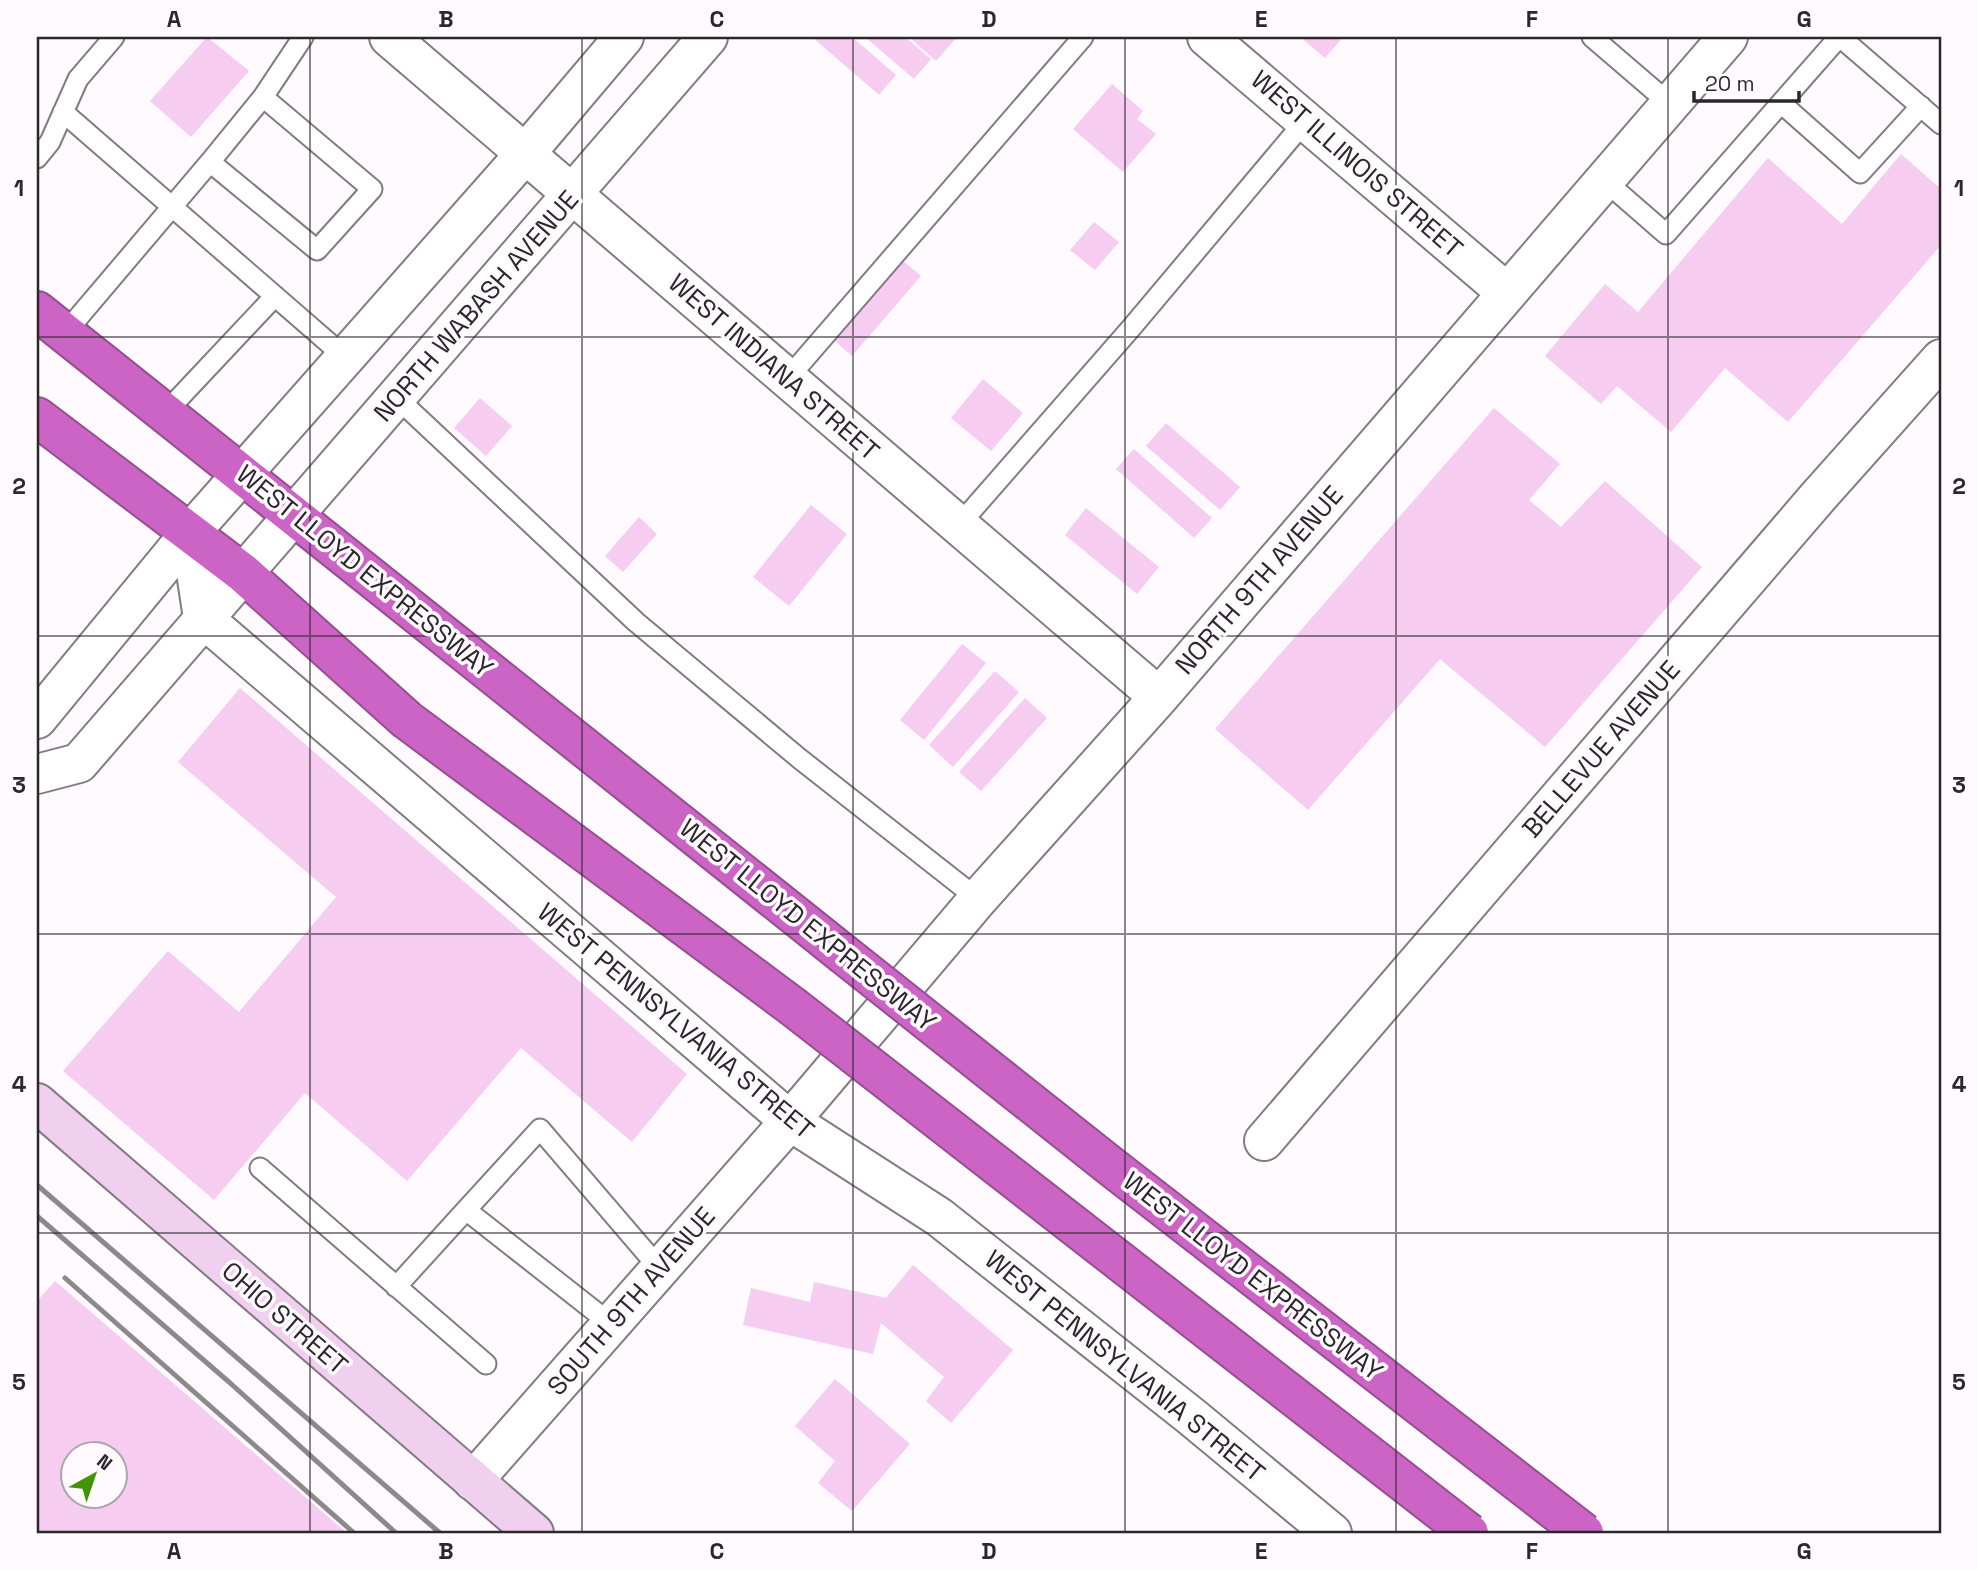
<svg xmlns="http://www.w3.org/2000/svg" width="1978" height="1570" font-family="'Space Grotesk',sans-serif">
<style>
.building{fill:#f6ccf1;fill-rule:evenodd}
.lines{fill:none;stroke-linecap:round;stroke-linejoin:round}
.lane-casing{stroke:#837a82;stroke-width:23}
.street-casing{stroke:#837a82;stroke-width:42}
.secondary-casing{stroke:#837a82;stroke-width:42}
.highway-casing{stroke:#944f8f;stroke-width:42}
.lane{stroke:#fff;stroke-width:19}
.street{stroke:#fff;stroke-width:38}
.secondary{stroke:#f0d0ee;stroke-width:38}
.highway{stroke:#cc64c5;stroke-width:38}
.rail{stroke:#8c888c;stroke-width:5}
.highway-bridge-casing{stroke:#944f8f;stroke-width:42;stroke-linecap:butt}
.highway-bridge{stroke:#cc64c5;stroke-width:38}
.grid{fill:none;stroke:#2b272b;stroke-width:2;stroke-opacity:0.55}
.labels{text-anchor:middle;stroke-width:7;stroke-linejoin:round;paint-order:stroke}
.street-label{font-size:26px;fill:#2b272b;stroke:#fefafe}
.neatline{fill:none;stroke:#2b272b;stroke-width:2.5}
.grid-label{font-size:23px;text-anchor:middle;font-weight:bold;fill:#2b272b}
</style>
<rect width="100%" height="100%" fill="#fefafe"/>
<path class="building" d="M207,37L249,71L191,137L150,101Z
M812,37H852L896,75L879,95Z
M865,37H905L931,59L914,79Z
M909,37H957L936,61Z
M1300,37H1343L1325,58Z
M1112,84L1143,111L1137,119L1156,134L1123,172L1073,129Z
M1901,154L1941,189V245L1788,422L1725,368L1671,432L1617,386L1601,404L1545,356L1605,284L1638,312L1768,158L1842,224Z
M1094,222L1119,242L1095,270L1070,250Z
M896,255L921,276L852,356L827,334Z
M983,379L1023,413L991,451L951,418Z
M480,398L512,426L486,456L454,428Z
M1494,408L1560,464L1529,500L1561,527L1605,481L1702,567L1545,747L1440,659L1308,810L1215,729Z
M1166,423L1240,487L1220,510L1146,446Z
M1134,449L1212,518L1194,538L1116,469Z
M811,505L847,534L789,606L753,577Z
M1086,508L1159,567L1137,594L1065,535Z
M639,517L657,534L623,572L605,556Z
M962,644L986,663L924,740L900,720Z
M995,671L1019,692L953,767L929,745Z
M240,688L687,1074L632,1142L521,1048L407,1181L305,1093L214,1200L63,1071L168,951L239,1012L336,897L178,762Z
M1025,698L1047,718L981,791L959,772Z
M913,1265L1013,1350L951,1423L926,1401L944,1377L881,1323L873,1354L743,1325L751,1288L810,1302L814,1282L886,1298Z
M55,1281L347,1533H37V1301ZM74,1454H116V1496H74Z
M835,1379L910,1444L852,1511L818,1483L835,1461L795,1426Z"/>
<g class="lines">
<defs>
<path id="lane" d="M1592,37L1670,104
M1840,37L1941,124
M263,97L372,189L317,250L210,162L263,97L303,37
M1781,103L1860,173L1921,106
M63,112L345,357
M37,158L50,142L78,79L114,37
M1604,180L1666,234L1839,37
M65,333L210,162
M788,378L1083,37
M397,398L636,622L800,759L978,899
M165,413L275,296
M959,525L1132,327L1306,120
M260,1168L486,1364
M396,1287L466,1210
M611,1324L466,1210L540,1129L660,1269"/>
<path id="street" d="M389,37L1159,697
M1207,37L1506,292
M190,533L203,618L790,1121L939,1217L1192,1417L1332,1533
M37,719L190,533L525,154L624,37
M37,774L79,763L708,37
M1264,1141L1817,498L1941,359
M473,1481L790,1121L978,899L1159,697L1728,37"/>
<path id="secondary" d="M37,1103L534,1533"/>
<path id="highway" d="M37,311L842,953
M37,417L243,573L407,720L792,1006"/>
</defs>
<use href="#lane" class="lane-casing"/>
<use href="#street" class="street-casing"/>
<use href="#secondary" class="secondary-casing"/>
<use href="#highway" class="highway-casing"/>
<use href="#lane" class="lane"/>
<use href="#street" class="street"/>
<use href="#secondary" class="secondary"/>
<use href="#highway" class="highway"/>
<path class="rail" d="M37,1185L440,1533
M37,1216L229,1382L396,1533
M65,1278L354,1533"/>
<defs>
<path id="highway-bridge" d="M842,953L1113,1168L1584,1533
M792,1006L1469,1533"/>
</defs>
<use href="#highway-bridge" class="highway-bridge-casing"/>
<use href="#highway-bridge" class="highway-bridge"/>
</g>
<path class="grid" d="M310,37V1533M582,37V1533M853,37V1533M1125,37V1533M1396,37V1533M1668,37V1533M37,337H1941M37,636H1941M37,934H1941M37,1233H1941"/>
<g class="labels">
<g class="street-label">
<text transform="translate(1357 164) rotate(41)" y="9">WEST ILLINOIS STREET</text>
<text transform="translate(476 306) rotate(-49)" y="9">NORTH WABASH AVENUE</text>
<text transform="translate(774 367) rotate(41)" y="9">WEST INDIANA STREET</text>
<text transform="translate(365 571) rotate(39)" y="9">WEST LLOYD EXPRESSWAY</text>
<text transform="translate(1259 580) rotate(-49)" y="9">NORTH 9TH AVENUE</text>
<text transform="translate(1601 749) rotate(-49)" y="9">BELLEVUE AVENUE</text>
<text transform="translate(808 925) rotate(39)" y="9">WEST LLOYD EXPRESSWAY</text>
<text transform="translate(676 1021) rotate(40)" y="9">WEST PENNSYLVANIA STREET</text>
<text transform="translate(1253 1276) rotate(38)" y="9">WEST LLOYD EXPRESSWAY</text>
<text transform="translate(631 1301) rotate(-49)" y="9">SOUTH 9TH AVENUE</text>
<text transform="translate(285 1318) rotate(41)" y="9">OHIO STREET</text>
<text transform="translate(1125 1366) rotate(39)" y="9">WEST PENNSYLVANIA STREET</text>
</g>
</g>
<rect width="1978" height="1570" fill="none" stroke="#fefafe" stroke-width="77"/>
<g transform="translate(94 1475) rotate(40)"><circle r="33" fill="#fefafe" stroke="#aaa6aa" stroke-width="2"/>
<path d="M0-5L12 26L0 18L-12 26Z" fill="#419607"/>
<text y="-10" font-size="19" font-weight="bold" text-anchor="middle" fill="#2b272b">N</text>
</g>
<path d="M1694 91v10h105v-10" fill="none" stroke="#2b272b" stroke-width="3.5"/>
<text x="1705" y="91" font-size="21" fill="#2b272b" stroke="#fefafe" stroke-width="5" paint-order="stroke">20 m</text>
<rect x="38" y="38" width="1902" height="1494" class="neatline"/>
<g class="grid-label">
<text x="174" y="27">A</text>
<text x="446" y="27">B</text>
<text x="717" y="27">C</text>
<text x="989" y="27">D</text>
<text x="1261" y="27">E</text>
<text x="1532" y="27">F</text>
<text x="1804" y="27">G</text>
<text x="19" y="196">1</text>
<text x="1959" y="196">1</text>
<text x="19" y="494">2</text>
<text x="1959" y="494">2</text>
<text x="19" y="793">3</text>
<text x="1959" y="793">3</text>
<text x="19" y="1092">4</text>
<text x="1959" y="1092">4</text>
<text x="19" y="1390">5</text>
<text x="1959" y="1390">5</text>
<text x="174" y="1559">A</text>
<text x="446" y="1559">B</text>
<text x="717" y="1559">C</text>
<text x="989" y="1559">D</text>
<text x="1261" y="1559">E</text>
<text x="1532" y="1559">F</text>
<text x="1804" y="1559">G</text>
</g>
</svg>
